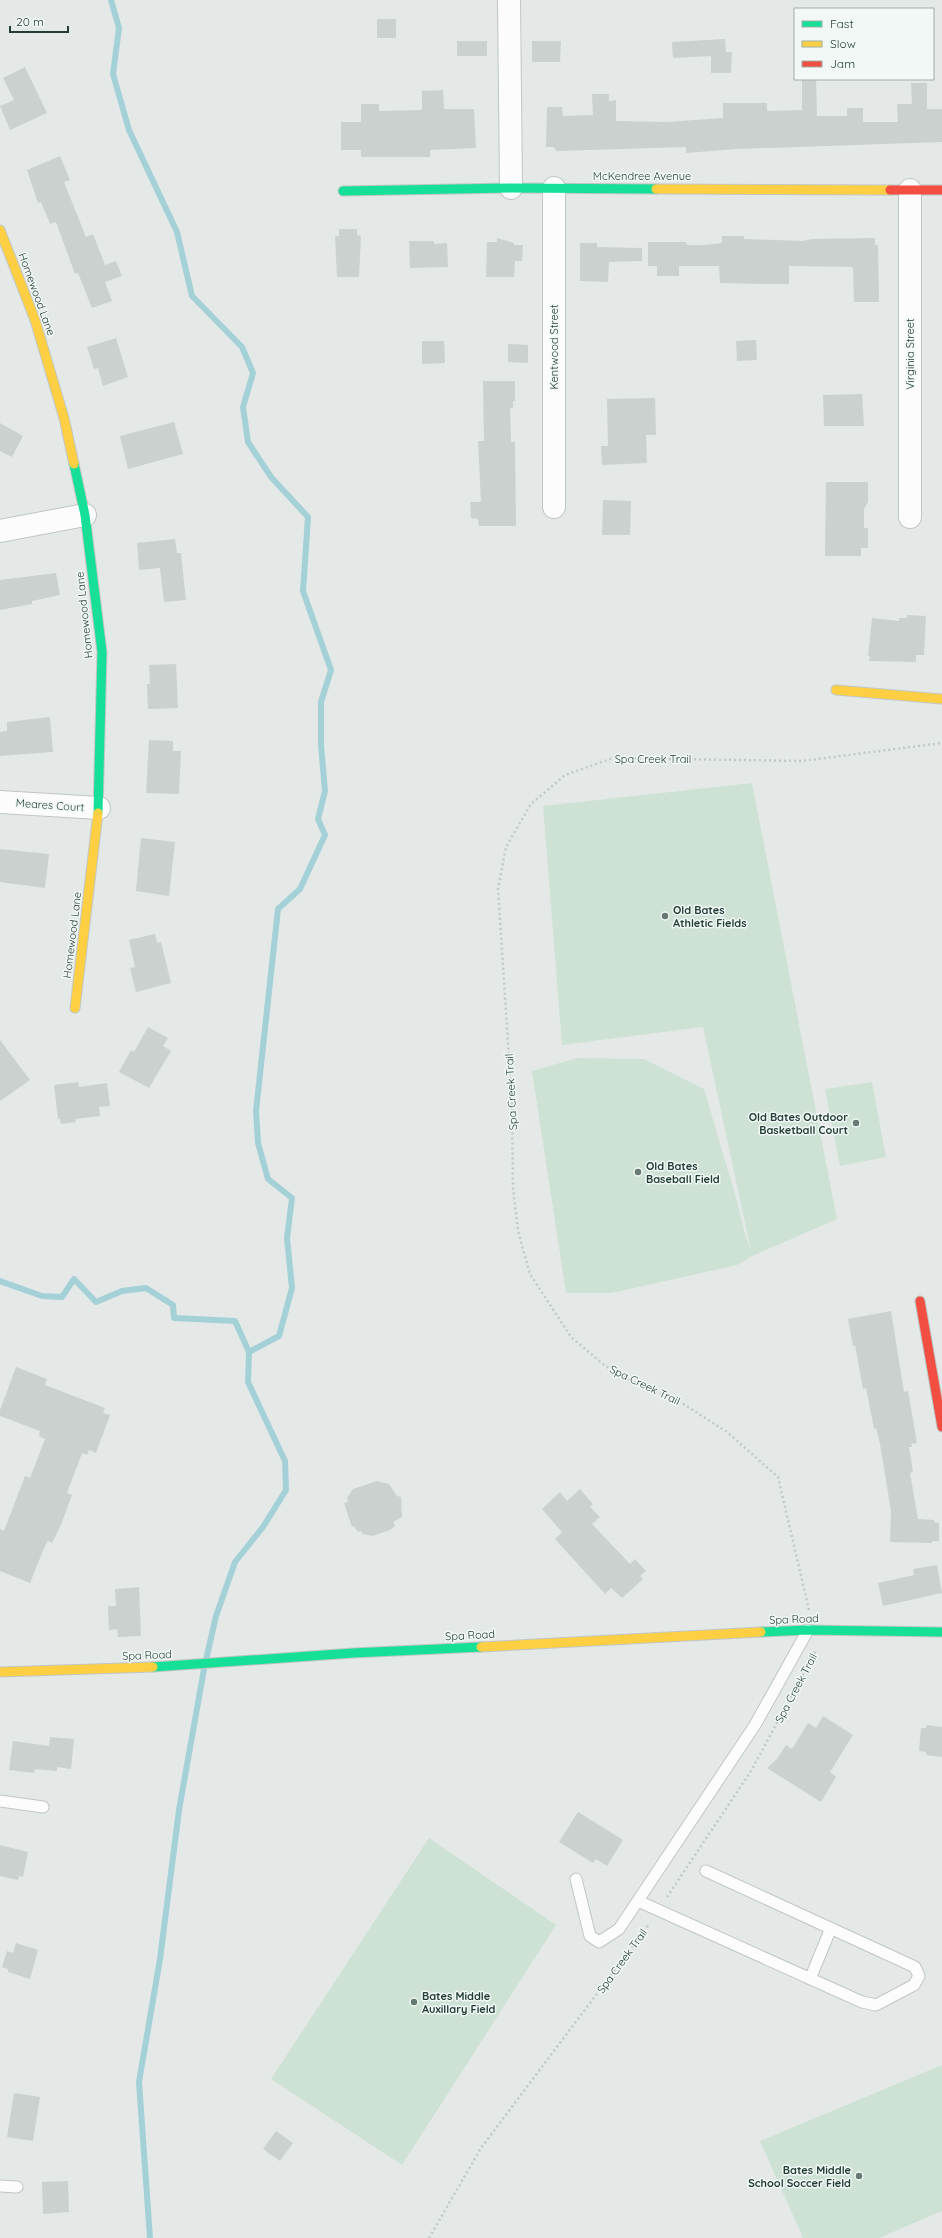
<svg xmlns="http://www.w3.org/2000/svg" width="942" height="2238" font-family="Quicksand,sans-serif">
<style>
.green{fill:#cde2d4}
.lines{fill:none;stroke-linecap:round;stroke-linejoin:round}
.stream{stroke:#a4d0d8;stroke-width:6}
.building{fill:#cbd1ce}
.lane-casing{stroke:#c1c6c4;stroke-width:13}
.street-casing{stroke:#c1c6c4;stroke-width:24}
.fast-casing{stroke:#bfc7c4;stroke-width:11}
.slow-casing{stroke:#bfc7c4;stroke-width:11}
.jam-casing{stroke:#bfc7c4;stroke-width:11}
.path{stroke:#c1c9c5;stroke-width:2.5;stroke-dasharray:2 3;stroke-linecap:butt}
.lane{stroke:#fbfcfb;stroke-width:11}
.street{stroke:#fbfcfb;stroke-width:22}
.fast{stroke:#16e098;stroke-width:9}
.slow{stroke:#ffcf43;stroke-width:9}
.jam{stroke:#f24e42;stroke-width:9}
.poi-dot{fill:#667973;stroke:#f2f8f5;stroke-width:1.5}
.labels{text-anchor:middle;stroke-width:3;stroke-linejoin:round;paint-order:stroke}
.street-label{font-size:11px;fill:#223d35;stroke:#f2f8f5}
.poi-label{font-size:11px;font-weight:bold;fill:#223d35;stroke:#f2f8f5;text-anchor:start}
</style>
<rect width="100%" height="100%" fill="#e4e9e7"/>
<path class="green" d="M752,783L837,1219L752,1256L737,1265L612,1293H566L532,1071L577,1058L644,1059L704,1089L737,1201L745,1234L751,1251L703,1027L562,1045L543,806Z
M872,1082L886,1157L840,1166L825,1089Z
M429,1838L556,1925L402,2165L271,2079Z
M942,2065V2211L879,2238H803L760,2141Z"/>
<g class="lines">
<path class="stream" d="M111,0L119,28L113,74L129,130L177,232L192,296L242,347L253,373L243,407L248,442L271,477L308,517L303,591L331,670L321,702V745L325,791L318,819L325,835L300,889L278,909L256,1111L258,1143L268,1179L292,1198L287,1238L292,1288L279,1336L249,1352L248,1382L285,1461L286,1490L263,1527L235,1562L216,1616L206,1660
M0,1281L42,1296L62,1297L74,1279L96,1302L122,1291L146,1288L173,1305L174,1318L235,1321L249,1352
M150,2238L139,2082L160,1959L179,1810L204,1669"/>
</g>
<path class="building" d="M377,19H396V38H377Z
M725,39L726,52H732L731,73H711V56L673,58L672,42Z
M457,41H487V56H457Z
M532,41H561L560,62H532Z
M25,67L47,113L10,130L0,106L14,100L3,78Z
M802,79H816L817,116H847V108H863V122H898L897,104H912L911,83H927V109H942V142L737,149L686,153V147L556,151L554,147H546L547,107H562L563,116L593,115L592,94H609V101L616,100V121L667,122L723,118V103H767V111L802,110Z
M443,90L444,109H474L476,148L430,150V157H361V150H341V122H361V104H379V111L422,110V91Z
M60,156L70,180L64,182L86,237L93,234L105,265L116,261L122,276L105,282L112,301L92,308L78,273L75,274L56,222L50,224L41,202L38,203L27,170Z
M339,229H357V235L361,236L359,277H337L335,236H339Z
M722,236H744V239L803,241L812,239L875,238V245H878L879,302H854L853,267L789,266V284H769L720,283L719,266H679V276H657V266H648V242H686L687,245H703L722,243Z
M497,238L514,243V245H523L522,261H515L514,277H486L487,242H497Z
M409,241H434V244L447,243L448,267L410,268Z
M580,243H597V247L642,248V261L609,262L608,282L580,281Z
M116,338L128,377L103,386L98,368L94,369L87,347Z
M756,340L757,360L737,361L736,341Z
M422,341H444L445,363L422,364Z
M508,344L528,345V363L508,362Z
M483,381H515V401H513V408H510L511,442H515L516,526H479L478,519L471,518L470,502H481L478,441H484Z
M862,394L864,426H824L823,395Z
M655,398L656,435H646L647,463L602,465L601,446H608L607,399Z
M174,422L183,454L128,469L120,436Z
M0,423L23,436L12,457L0,451Z
M826,482H868V502L864,509V528H868V548H861V556H825Z
M603,500L631,501L630,535H602Z
M175,539L177,553H181L186,600L164,602L160,568L139,570L137,543Z
M56,573L60,595L32,601V604L0,610V580Z
M907,615L926,616L924,655H916V662L869,661L870,656H868L872,618L899,621V618H907Z
M176,664L178,708L148,709L147,684H150L149,665Z
M50,717L53,752L0,756V732L7,731V722Z
M149,740L173,741V751H181L179,794L146,793Z
M141,838L175,842L169,896L136,891Z
M0,849L49,854L45,888L0,882Z
M155,934L157,943L161,942L171,983L136,992L130,968L135,967L129,940Z
M148,1027L168,1038L163,1046L171,1051L149,1088L119,1072L131,1050L134,1052Z
M0,1040L30,1080L0,1101Z
M78,1082L79,1087L107,1083L110,1106L99,1107L100,1116L75,1119L76,1122L61,1124L60,1119H58L54,1085Z
M891,1311L904,1392L908,1391L917,1443L911,1444L912,1447H909L913,1472L910,1473L918,1519L934,1520V1522L939,1523V1541H932V1543L890,1542L891,1511L880,1444L876,1428L874,1429L866,1388L863,1389L855,1345L853,1346L848,1319Z
M16,1367L47,1379L45,1385L105,1408L103,1413L110,1415L96,1453L89,1450L87,1455L82,1453L67,1493L72,1495L61,1525L52,1543L48,1541L44,1548L30,1583L0,1571V1529L4,1531L25,1476L30,1478L45,1439L39,1436L40,1431L0,1416V1410Z
M377,1481L389,1484L397,1496L401,1497L402,1517L393,1522L395,1526L390,1530L372,1536L363,1534L361,1531L358,1532L354,1526L352,1527L344,1503L348,1502L347,1498L353,1489Z
M580,1489L593,1504L590,1507L600,1517L592,1524L630,1564L635,1559L646,1571L640,1576L643,1579L622,1598L611,1588L605,1594L555,1539L562,1532L542,1509L560,1492L567,1501Z
M937,1565L942,1593L883,1606L878,1583L914,1575L913,1569Z
M139,1587L141,1636L118,1637L117,1629L109,1630L108,1606H116L115,1589Z
M823,1716L853,1735L830,1772L836,1777L821,1802L767,1768L777,1759L786,1745L792,1749L808,1723L816,1728Z
M927,1725L942,1727V1757L926,1755V1752L919,1751L921,1728H926Z
M50,1737L74,1739L71,1769L57,1767V1771L35,1769L34,1773L9,1770L13,1741L49,1746Z
M578,1812L623,1840L607,1866L596,1859L593,1863L559,1842Z
M0,1845L28,1852L23,1877L19,1876L18,1880L0,1876Z
M16,1943L38,1950L30,1979L8,1972V1969L2,1967L7,1951L13,1953Z
M14,2093L40,2097L33,2141L7,2137Z
M276,2131L293,2143L280,2161L263,2149Z
M68,2181L69,2212L43,2214L42,2182Z"/>
<g class="lines">
<defs>
<path id="lane" d="M0,1801L43,1807
M576,1879L590,1936L599,1942L619,1929L755,1725L808,1630
M638,1901L862,2002L876,2005L914,1985L919,1976L915,1967L706,1871
M810,1979L831,1928
M0,2186L17,2187"/>
<path id="street" d="M509,0L511,188
M554,507V188
M910,517V190
M0,531L85,515
M0,802L99,808"/>
<path id="fast" d="M343,191L511,188L656,189
M74,464L85,515L102,652L98,813
M761,1632L808,1630L942,1632
M153,1667L353,1653L481,1647"/>
<path id="slow" d="M656,189L890,190
M0,230L35,320L64,418L74,464
M836,690L942,699
M75,1008L98,813
M481,1647L761,1632
M0,1672L153,1667"/>
<path id="jam" d="M890,190H942
M920,1301L942,1427"/>
</defs>
<use href="#lane" class="lane-casing"/>
<use href="#street" class="street-casing"/>
<use href="#fast" class="fast-casing"/>
<use href="#slow" class="slow-casing"/>
<use href="#jam" class="jam-casing"/>
<path class="path" d="M809,1610L778,1477L727,1432L682,1403L631,1381L604,1365L571,1337L530,1274L518,1231L513,1188L512,1104L498,889L506,847L531,804L565,775L613,758L802,761L942,743
M667,1897L751,1771L816,1650
M429,2238L481,2148L650,1923"/>
<use href="#lane" class="lane"/>
<use href="#street" class="street"/>
<use href="#fast" class="fast"/>
<use href="#slow" class="slow"/>
<use href="#jam" class="jam"/>
</g>
<g class="poi-dot">
<circle cx="665" cy="916" r="4"/>
<circle cx="856" cy="1123" r="4"/>
<circle cx="638" cy="1172" r="4"/>
<circle cx="414" cy="2002" r="4"/>
<circle cx="859" cy="2176" r="4"/>
</g>
<g class="labels">
<g class="street-label">
<text x="642" y="180">McKendree Avenue</text>
<text transform="translate(37 294) rotate(70)" y="4">Homewood Lane</text>
<text transform="translate(554 347) rotate(-90)" y="4">Kentwood Street</text>
<text transform="translate(910 354) rotate(-90)" y="4">Virginia Street</text>
<text transform="translate(84 615) rotate(-96)" y="4">Homewood Lane</text>
<text x="653" y="763">Spa Creek Trail</text>
<text transform="translate(50 805) rotate(4)" y="4">Meares Court</text>
<text transform="translate(72 935) rotate(-83)" y="4">Homewood Lane</text>
<text transform="translate(511 1092) rotate(-93)" y="4">Spa Creek Trail</text>
<text transform="translate(645 1385) rotate(26)" y="4">Spa Creek Trail</text>
<text transform="translate(794 1619) rotate(-2)" y="4">Spa Road</text>
<text transform="translate(470 1635) rotate(-3)" y="4">Spa Road</text>
<text transform="translate(147 1655) rotate(-2)" y="4">Spa Road</text>
<text transform="translate(796 1688) rotate(-62)" y="4">Spa Creek Trail</text>
<text transform="translate(622 1961) rotate(-54)" y="4">Spa Creek Trail</text>
</g>
<g class="poi-label">
<text x="673" y="914">Old Bates<tspan x="673" dy="13">Athletic Fields</tspan></text>
<text x="848" y="1121" text-anchor="end">Old Bates Outdoor<tspan x="848" dy="13">Basketball Court</tspan></text>
<text x="646" y="1170">Old Bates<tspan x="646" dy="13">Baseball Field</tspan></text>
<text x="422" y="2000">Bates Middle<tspan x="422" dy="13">Auxillary Field</tspan></text>
<text x="851" y="2174" text-anchor="end">Bates Middle<tspan x="851" dy="13">School Soccer Field</tspan></text>
</g>
</g>
<rect x="794" y="8" width="140" height="72" fill="#f2f8f5" stroke="#9fada8"/>
<rect x="802" y="21" width="20" height="6" fill="#16e098" stroke="#9fada8"/>
<text x="830" y="28" font-size="12" fill="#223d35">Fast</text>
<rect x="802" y="41" width="20" height="6" fill="#ffcf43" stroke="#9fada8"/>
<text x="830" y="48" font-size="12" fill="#223d35">Slow</text>
<rect x="802" y="61" width="20" height="6" fill="#f24e42" stroke="#9fada8"/>
<text x="830" y="68" font-size="12" fill="#223d35">Jam</text>
<path d="M10 26v6h58v-6" fill="none" stroke="#223d35" stroke-width="2"/>
<text x="16" y="26" font-size="12" fill="#223d35" stroke="#f2f8f5" stroke-width="3" paint-order="stroke">20 m</text>
</svg>
